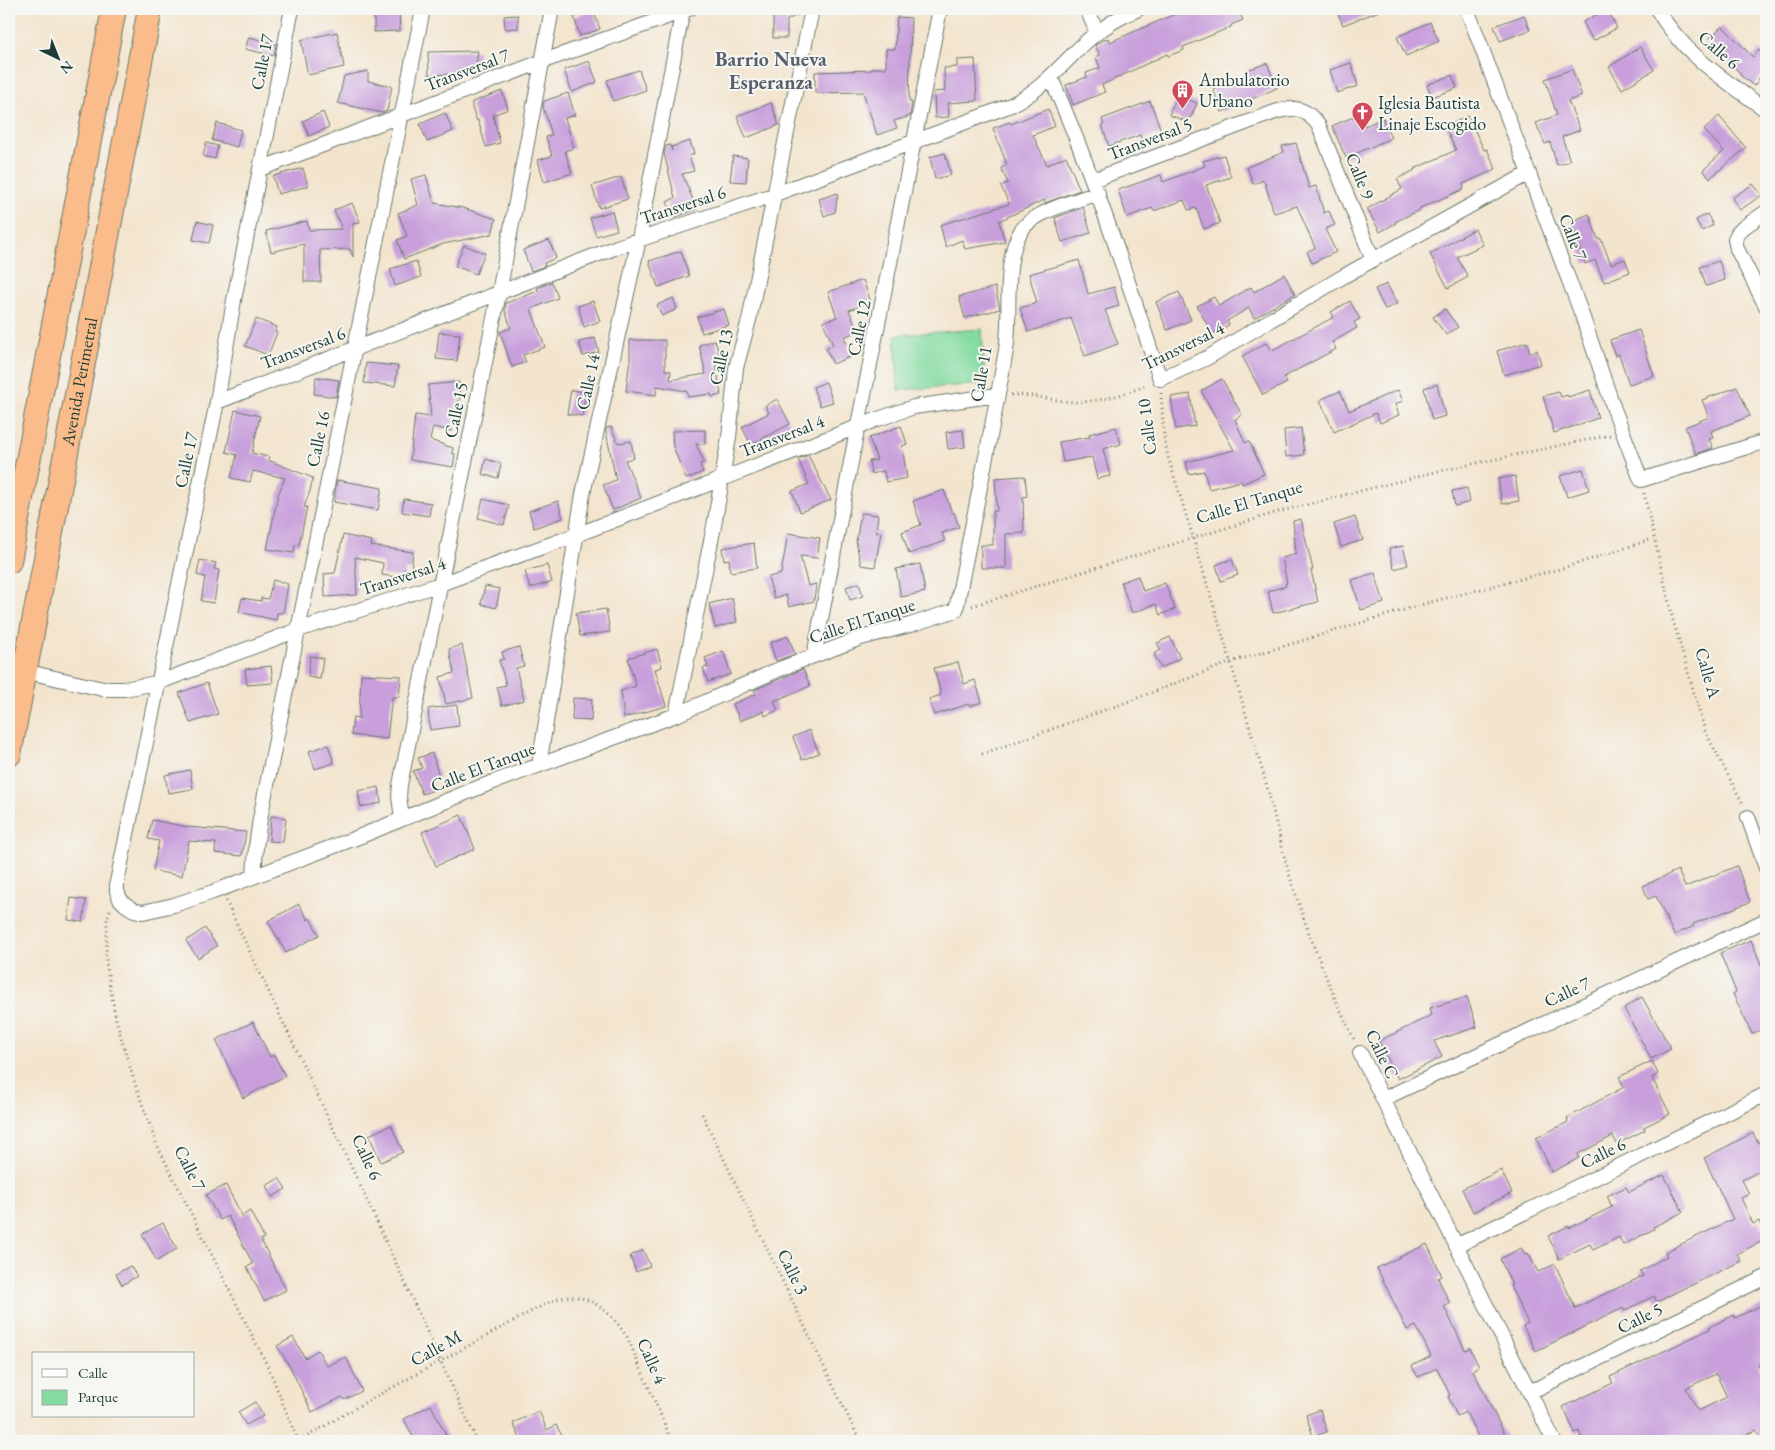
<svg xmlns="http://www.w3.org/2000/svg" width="1775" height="1450" font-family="'EB Garamond',serif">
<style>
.green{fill:#83dba0;stroke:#518c6a}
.building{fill:#c89fdb;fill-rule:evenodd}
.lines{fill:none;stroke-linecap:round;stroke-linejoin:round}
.street-casing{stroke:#69776a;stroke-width:16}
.highway-casing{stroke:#69776a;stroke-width:26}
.path{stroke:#69776a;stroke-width:3;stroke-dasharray:1 4;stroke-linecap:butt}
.street{stroke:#fff;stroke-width:14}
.highway{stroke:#fabc8b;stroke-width:24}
.labels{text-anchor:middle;stroke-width:4;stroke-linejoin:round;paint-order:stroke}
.street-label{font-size:18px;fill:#1f3d34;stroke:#f6f6f2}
.poi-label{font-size:18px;fill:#1f3d34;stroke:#f6f6f2;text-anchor:start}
.quarter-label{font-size:20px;font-weight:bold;fill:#5a5f6e;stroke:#f6f6f2}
</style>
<rect width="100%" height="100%" fill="#f6f6f2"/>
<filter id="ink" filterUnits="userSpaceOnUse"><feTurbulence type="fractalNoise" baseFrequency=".02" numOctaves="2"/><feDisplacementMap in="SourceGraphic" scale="10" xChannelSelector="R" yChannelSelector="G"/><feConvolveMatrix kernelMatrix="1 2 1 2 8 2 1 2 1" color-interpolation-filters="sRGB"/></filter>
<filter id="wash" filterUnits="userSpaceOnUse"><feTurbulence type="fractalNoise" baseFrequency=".0096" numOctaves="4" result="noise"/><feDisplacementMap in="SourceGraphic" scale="20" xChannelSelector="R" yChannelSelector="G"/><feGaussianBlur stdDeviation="1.12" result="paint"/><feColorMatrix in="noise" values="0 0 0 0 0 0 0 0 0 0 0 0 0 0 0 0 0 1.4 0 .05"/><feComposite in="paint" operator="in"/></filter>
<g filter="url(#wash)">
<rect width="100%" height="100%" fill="#f3e4cd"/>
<path class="green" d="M982,329L985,384L898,390L895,335Z"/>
<g id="blocks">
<path class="building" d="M374,9H399L400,31L374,32Z
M773,9H803L802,13L787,20V38H773Z
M1179,9H1238L1243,20L1231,25V27L1183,47L1184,50L1168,56L1167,54L1102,85L1105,92L1073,105L1066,85L1087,77L1086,73L1100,68L1096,57L1100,55L1095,45L1108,38L1110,42L1180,12Z
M1336,9H1382V10L1343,25Z
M1607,9L1617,28L1593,41L1583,22Z
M593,10L600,29L580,36L574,17Z
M518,15V28L505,29L504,16Z
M1524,15L1530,30L1500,41L1494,26Z
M897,17L911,18L909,102H912L910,116L894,121L897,128L877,135L863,92L815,93V72L872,70V68H886V49H895Z
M1430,22L1439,41L1406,56L1397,37Z
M1722,26L1753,57L1759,50L1766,56V69L1754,86L1740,75L1741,74L1708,40Z
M337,32L344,67L308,75L301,40Z
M249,37L276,44L274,56L245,49Z
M1640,47L1654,70L1622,89L1609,67Z
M478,51L475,73L429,75L428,52Z
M975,59L977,101L948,103L949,117L935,118L934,92L945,91L944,68L957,67V60Z
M589,61L597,82L572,92L564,70Z
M1267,63L1277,88L1222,112L1213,89L1247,76L1245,71Z
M1351,63L1358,86L1337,93L1330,70Z
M1572,69L1582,96L1568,101L1580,130L1562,137L1570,161L1557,165L1550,142L1545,144L1536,123L1557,115L1545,79Z
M639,70L646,90L613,101L607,80Z
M368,71V81L392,86L387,111L382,113L338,103L344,76Z
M1452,75L1457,88L1432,97L1427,85Z
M502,91L508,109L493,115L500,143L486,147L478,120L477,121L472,108V102Z
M568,93L575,115L565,118L574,148L565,151L572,173L544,182L538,160L552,156L546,137L552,135L543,107L544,101Z
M1183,98L1197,103L1191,117L1183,120L1169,115L1175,101Z
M1150,101L1162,133L1142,140L1140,135L1109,146L1102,125L1104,124L1102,119Z
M771,103L779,125L746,138L737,116Z
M1048,109L1055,126L1033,135L1047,165L1066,156L1080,190L1045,203L1044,200L999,221L1005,242L965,249L962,240L946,247L940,225L1009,204L1001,186L1008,183L1001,168L1007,165L993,128L1010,122L1011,124Z
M323,112L329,127L309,136L303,121Z
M445,113L453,131L427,142L420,124Z
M1360,114L1365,126L1383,118L1391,138L1346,158L1332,126Z
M1468,116L1484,150L1487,149L1496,169L1463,184L1464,189L1420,208L1421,209L1395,222L1396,223L1380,232L1367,209L1402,189L1397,179L1415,170L1414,169L1456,150L1445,127Z
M1719,116L1746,148L1710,178L1703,170L1724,151L1704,130Z
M217,123L241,130L237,147L212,140Z
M690,141L694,154L689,156L694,171L682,174L697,209L674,218L667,202L675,198L664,153L666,146L670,145L672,151L671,147Z
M206,143L218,146L215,159L203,156Z
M1296,143L1309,188L1316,186L1324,213L1329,211L1335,225L1325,229L1336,252L1312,263L1307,252L1315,248L1297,206L1274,213L1264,180L1253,184L1247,167L1284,152L1282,146Z
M945,153L951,175L935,179L930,157Z
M1224,155L1231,177L1206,185L1220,223L1204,229L1196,208L1188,210L1184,200L1154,211L1152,208L1127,217L1118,190L1161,175L1163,182L1205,166L1203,161Z
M733,156L748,158L746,182L730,181Z
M303,168L308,186L278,194L273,176Z
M426,175L434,203L463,208L496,219L492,234L443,244L404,259L397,240L407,236L398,213L418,205L411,179Z
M621,177L628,199L599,208L592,186Z
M1753,184L1762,195L1740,210L1732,198Z
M838,193L835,212L824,216L819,199Z
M352,203L360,222L353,224V257L350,249L320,250L321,282H304V244L271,252L266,231L307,221L309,230L342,229L334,210Z
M1083,207L1091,233L1062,242L1055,218Z
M612,211L617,230L596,236L590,218Z
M1589,214L1598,239H1601L1611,264L1625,259L1630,272L1604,282L1595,260L1585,264L1570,222Z
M1707,214L1713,225L1702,231L1696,220Z
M197,221L213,225L209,243L193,240Z
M1475,229L1483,245L1457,257L1468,277L1448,288L1430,254Z
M549,240L556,258L544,263L545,266L531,271L523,250Z
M464,245L485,253L476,274L455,266Z
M681,251L689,276L658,287L649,261Z
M1079,260L1088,294L1114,287L1119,306L1105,310L1118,344L1085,356L1071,318L1028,332L1020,308L1037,303L1029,274Z
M416,261L421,277L395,286L390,269Z
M1719,261L1725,280L1706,286L1700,267Z
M1284,274L1295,294L1254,318L1249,308L1227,321L1229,325L1212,334L1197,306L1214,297L1219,306L1251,287L1254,292Z
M863,280L871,302L849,310L858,331L844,337L852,356L833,364L826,349L833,345L823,322L837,317L828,292Z
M552,282L558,298L531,309L545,347L523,355L526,362L512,367L500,332L511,328L505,310L506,303L538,291L537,288Z
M1387,284L1397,304L1385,309L1375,289Z
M995,287L1000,309L965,318L959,297Z
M1179,292L1191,320L1167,330L1156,302Z
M673,298L677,309L662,316L657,305Z
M593,301L600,321L584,327L578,306Z
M1350,301L1360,319L1354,322L1357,328L1332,342L1336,349L1284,377L1287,383L1263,395L1242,356L1266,343L1271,351L1334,317L1331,312Z
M724,309L729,325L702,333L697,317Z
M1445,309L1458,327L1446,335L1433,317Z
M256,319L277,327L275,332L277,333L268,355L245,346Z
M1639,330L1654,376L1629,384L1619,354L1615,356L1610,340Z
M439,332L460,334L457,361L436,359Z
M595,338L599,352L583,356L579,342Z
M630,340H665V370L671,371L670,380L706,374L699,345L715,340L720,358L715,359L721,395L712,397L711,394L688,397L687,391L657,386L656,395L626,391L630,359Z
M1527,342L1530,353L1537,350L1541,364L1504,375L1497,351Z
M366,363L398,366L395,386L364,383Z
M316,377L339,380L336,397L314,394Z
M1222,379L1242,415L1235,419L1245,443L1249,441L1264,474L1242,484L1241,481L1209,489L1204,471L1189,474L1186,462L1234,450L1201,391Z
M459,382L460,400L457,401L452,431L433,427L430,440L453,448L452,453L455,454L453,467L410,460L415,415L431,417L428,385Z
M826,382L833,402L820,406L813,387Z
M1437,384L1445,416L1432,420L1424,388Z
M1737,387L1750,416L1711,431L1713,438L1709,439L1713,448L1696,454L1685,427L1709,417L1702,400Z
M571,390L586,392L582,416L567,414Z
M1398,390L1403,401L1395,404L1399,415L1380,423L1376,413L1334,432L1320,400L1340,391L1349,411Z
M1590,390L1598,418L1554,433L1543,396L1559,392L1561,397L1567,395L1568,397Z
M1190,394L1195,426L1176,429L1171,397Z
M777,399L790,424L751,445L742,427L769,413L765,406Z
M235,410L260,416L252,453L269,457L268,460L313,478L310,491L304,507H307L299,545H295L294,553L267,549L278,495L285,478L253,471L250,482L231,478L237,455L226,452Z
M901,426L907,444L902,446L907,478L886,482L884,471L871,474L869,461L877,460L869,438Z
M611,427L618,443L631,441L634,458L625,460L641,498L613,510L603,485L616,480L606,432V428Z
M1116,427L1121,444L1103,449L1110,476L1097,479L1092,457L1063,462L1059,442L1090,437L1089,434Z
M1301,428L1304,455L1286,457L1284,430Z
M705,430V444H696L704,462L700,464L703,472L686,479L673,447L672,431Z
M963,430L965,447L948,449L946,432Z
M808,455L831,500L800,512L792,491L809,484L798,459Z
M486,459L501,464L498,478L482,474Z
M1583,469L1589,490L1567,497L1560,476Z
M1025,476L1027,496L1023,497L1024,533L1006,534V568H981V545H993V511H997L995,478Z
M1515,476L1519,501L1502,504L1498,479Z
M337,480L382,488L378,510L334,502Z
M1467,488L1470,502L1455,506L1452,491Z
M944,490L952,513L954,512L959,527L942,533L945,541L909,554L902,532L921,525L913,501Z
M404,499L431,503L429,516L402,512Z
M483,499L509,505L504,525L478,518Z
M558,501L563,518L534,528L529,511Z
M861,513L878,515L876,532H881L875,567L861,565L856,542Z
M1355,517L1363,540L1341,547L1334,524Z
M1301,519L1313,570H1311L1318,602L1273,613L1268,591L1286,586L1285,583H1287L1282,558L1296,554L1293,521Z
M788,533L820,538L817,558L800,556L808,586L816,584L814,601L789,607L786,595L774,598L768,577L781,574Z
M343,535L372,541L371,546L413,552L411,570L405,569L404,578L382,575L383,563L355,557L357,595L325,597L324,574L335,573Z
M754,543L757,568L730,572L729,559L724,560L722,548Z
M1403,546L1408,565L1394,569L1389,549Z
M1232,559L1238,575L1221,581L1216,565Z
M200,560L216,563L214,569L219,570L214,603L201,601L205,577L197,575Z
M920,564L925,592L901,597L896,569Z
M547,565L552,582L530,588L525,571Z
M1375,573L1384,603L1361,610L1352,580Z
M1138,576L1143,591L1165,583L1175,609L1160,615L1156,604L1132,613L1121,582Z
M273,580L288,584L283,613H277L276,620L239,612L242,598L261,601V598L268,599Z
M859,583L863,596L850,600L846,587Z
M485,586L500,589L496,608L481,604Z
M732,598L737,622L715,628L709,604Z
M606,609L610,632L580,636L576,613Z
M788,636L795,654L776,661L770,643Z
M1170,637L1180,658L1161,668L1154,654L1161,650L1157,643Z
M462,645L473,698L446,704L440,677L454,673L449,649Z
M519,647L524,666L516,668L524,700L502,706L497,687L506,685L499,660L504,659L502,652Z
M657,649L662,667L655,669L666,706L624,718L621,691L636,686L628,658Z
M723,651L731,674L708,682L703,668L708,667L705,658Z
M310,656L323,658L320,679L308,677Z
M958,662L964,684L975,680L982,702L970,706L969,704L934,715L929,699L941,695L934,668Z
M271,666L273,683L247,685L245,669Z
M803,669L810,686L774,701L778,710L765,716L763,711L740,721L733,704L756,694L754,690Z
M361,674L401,676L399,697H392L387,739L351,735L353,717L359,718Z
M207,683L218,714L190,723L179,693Z
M573,698L592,699L591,721L572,720Z
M457,705L459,726L430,730L428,709Z
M809,730L819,753L802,760L793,737Z
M328,745L334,763L315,769L309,751Z
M432,753L439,776L430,779L434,790L422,794L413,771L422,768L418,758Z
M190,770L193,789L168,793L165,775Z
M379,787L381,803L361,807L358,791Z
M461,815L475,849L436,866L422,832Z
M271,816L286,818L283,842L269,841Z
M152,820L188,827L246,832L242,856L215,853L216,843L189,841L182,876L153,871L159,841L148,839Z
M1737,866L1750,902L1693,924L1694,926L1674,935L1656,896L1648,899L1643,886L1678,870L1685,887Z
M71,898L86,900L83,922L68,920Z
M299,904L308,920L310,918L319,935L286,953L268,921Z
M205,928L217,946L198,958L186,941Z
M1751,940L1766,977V1027L1752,1034L1733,994L1736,992L1720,953Z
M1467,997L1477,1027L1434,1041L1442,1057L1398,1079L1379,1041L1432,1015L1430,1008Z
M1642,997L1671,1049L1651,1059L1624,1008Z
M253,1022L270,1057L274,1055L285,1076L243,1098L216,1040Z
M1652,1061L1658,1074L1652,1078L1670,1114L1644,1127L1645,1130L1617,1144L1613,1136L1578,1154L1579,1158L1552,1172L1536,1138L1568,1122L1567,1118L1624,1087L1619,1077Z
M391,1125L403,1152L381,1162L369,1135Z
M1753,1133L1758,1143L1766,1140V1168L1742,1180L1749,1194L1741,1198L1753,1224L1759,1221L1766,1236V1239L1737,1254L1741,1261L1690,1286V1285L1657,1302L1654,1296L1624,1311L1623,1308L1536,1351L1523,1326L1528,1323L1510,1286L1512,1285L1500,1259L1521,1248L1525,1254L1528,1253L1538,1272L1555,1264L1575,1308L1643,1276L1640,1271L1667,1256L1665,1252L1733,1219L1704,1158Z
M1501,1170L1512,1193L1473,1212L1462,1189Z
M1664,1175L1683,1212L1653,1227L1654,1229L1623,1245L1619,1237L1593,1250L1590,1244L1559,1259L1548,1236L1568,1226L1569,1228L1612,1207L1607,1196L1626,1187L1629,1192Z
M279,1178L286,1189L272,1197L266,1186Z
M226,1185L242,1216L250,1211L264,1238L261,1240L286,1290L264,1301L247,1267L253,1264L228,1216L220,1220L206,1195Z
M163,1223L177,1249L157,1261L142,1234Z
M1427,1244L1442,1276L1438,1278L1450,1304L1444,1306L1465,1350L1470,1348L1479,1367L1473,1370L1508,1441H1480L1466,1412L1457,1416L1448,1396L1450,1395L1437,1368L1418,1377L1412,1366L1431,1356L1416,1326L1407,1330L1377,1268Z
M643,1250L650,1266L636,1272L630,1256Z
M130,1266L137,1276L122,1285L116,1274Z
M1762,1305L1766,1313V1362L1758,1365L1766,1382V1441H1762L1756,1430L1732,1441H1648L1644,1435L1630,1441H1583L1579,1431L1575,1433L1563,1407L1613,1383L1610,1377L1710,1329L1709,1327L1734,1315L1735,1318ZM1716,1374L1727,1397L1698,1411L1686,1388Z
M293,1337L305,1358L318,1350L327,1366L346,1357L362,1391L344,1400L342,1397L312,1412L290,1367L277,1346Z
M255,1402L263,1416L246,1425L238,1412Z
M431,1405L449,1441H415L404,1419Z
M1320,1410L1327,1432L1313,1436L1306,1415Z
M539,1411L547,1430L556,1425L565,1441H521L513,1423Z"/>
</g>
</g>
<g filter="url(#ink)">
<use href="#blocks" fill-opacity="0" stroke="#69776a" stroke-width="1"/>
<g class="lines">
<defs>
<path id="street" d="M292,9L234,300L217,402L117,882V891L120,899L126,905L134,910L143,912L174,905L213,892L361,836L480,787L676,715L782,668L861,638L910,625L956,610C972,524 991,437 1006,350C1012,314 1002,262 1021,231C1033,211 1077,201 1098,193
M1087,9L1097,33
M1467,9L1582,315L1614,409L1641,480L1766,441
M1657,9C1682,53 1726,81 1766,110
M1051,78C1094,176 1127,277 1160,379L1207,358L1344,276L1529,173
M260,169L541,62L689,9
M1093,180L1275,112C1296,106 1306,108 1319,126L1373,260
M1766,212L1744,227L1738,233L1735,239L1737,249L1766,306
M217,402L617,247L773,195L1011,105C1045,88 1061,64 1088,40C1103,27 1121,16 1138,9
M814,656C854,440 898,224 940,9
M24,671L103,689H124L157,683L298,630L440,584L576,535L878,419L914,407L997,395
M676,715L714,526L729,437L736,368L749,320L812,9
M539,765L583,494L639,239L683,9
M1748,817L1766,868
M402,819L399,796L400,785L499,293L552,9
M254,876L256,847L260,819L423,9
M1360,1053L1554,1441
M1383,1099L1766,920
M1456,1246L1766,1094
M1530,1392L1766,1277"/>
<g id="highway">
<path d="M9,561L114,9"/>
<path id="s1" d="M9,754L150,9"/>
</g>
</defs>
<use href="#street" class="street-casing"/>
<use href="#highway" class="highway-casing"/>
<path class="path" d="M1161,393L1164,437L1168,457C1202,565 1234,673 1265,780C1275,814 1281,849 1292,883C1309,937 1330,990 1355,1041
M1011,395C1034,394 1056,402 1078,402C1102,401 1126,394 1147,385
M1644,493L1673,620L1705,731L1743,804
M972,606L1278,512L1439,471L1610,435
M982,754L1119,705L1231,662L1427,603L1560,569L1653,539
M226,901L372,1211L477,1441
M110,910L107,918L106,962L116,1020L135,1084L157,1145L270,1371L298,1441
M702,1114L860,1441
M299,1441L364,1403L532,1311C541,1307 551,1300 561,1298C590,1291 613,1315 627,1337L672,1441"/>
<use href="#street" class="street"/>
<use href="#highway" class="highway"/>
</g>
</g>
<defs>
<symbol id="building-pin" viewBox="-11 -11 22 30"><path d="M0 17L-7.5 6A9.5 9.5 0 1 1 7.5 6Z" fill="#d1495b" stroke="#f6f6f2"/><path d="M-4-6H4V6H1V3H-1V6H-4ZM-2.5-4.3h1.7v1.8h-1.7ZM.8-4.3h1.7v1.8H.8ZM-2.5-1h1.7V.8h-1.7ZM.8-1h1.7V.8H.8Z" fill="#fff"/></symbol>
<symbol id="church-pin" viewBox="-11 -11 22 30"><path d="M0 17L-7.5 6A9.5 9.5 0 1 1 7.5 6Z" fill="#d1495b" stroke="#f6f6f2"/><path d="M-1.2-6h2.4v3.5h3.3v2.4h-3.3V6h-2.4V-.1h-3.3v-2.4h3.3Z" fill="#fff"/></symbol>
</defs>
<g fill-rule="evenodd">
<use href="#building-pin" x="1170" y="78" width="25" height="34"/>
<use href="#church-pin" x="1350" y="100" width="25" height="34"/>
</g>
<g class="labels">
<g class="street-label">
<text transform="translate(1719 50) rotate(41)" y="6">Calle 6</text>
<text transform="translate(262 62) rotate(-79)" y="6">Calle 17</text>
<text transform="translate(467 70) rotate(-21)" y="6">Transversal 7</text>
<text transform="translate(1150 139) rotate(-21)" y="6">Transversal 5</text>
<text transform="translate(1360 176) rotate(68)" y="6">Calle 9</text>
<text transform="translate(683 205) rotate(-18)" y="6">Transversal 6</text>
<text transform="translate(1573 237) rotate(69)" y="6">Calle 7</text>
<text transform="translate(859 328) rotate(-78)" y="6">Calle 12</text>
<text transform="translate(1183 346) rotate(-26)" y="6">Transversal 4</text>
<text transform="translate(303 348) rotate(-21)" y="6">Transversal 6</text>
<text transform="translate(721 357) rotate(-78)" y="6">Calle 13</text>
<text transform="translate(981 374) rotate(-80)" y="6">Calle 11</text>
<text dy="6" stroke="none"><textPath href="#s1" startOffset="379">Avenida Perimetral</textPath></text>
<text transform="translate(588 382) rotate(-78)" y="6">Calle 14</text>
<text transform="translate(456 410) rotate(-78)" y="6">Calle 15</text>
<text transform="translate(1147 427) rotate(-97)" y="6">Calle 10</text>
<text transform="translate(782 436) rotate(-21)" y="6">Transversal 4</text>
<text transform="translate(318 439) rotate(-78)" y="6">Calle 16</text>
<text transform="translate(186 460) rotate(-78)" y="6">Calle 17</text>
<text transform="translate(1249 502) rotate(-17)" y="6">Calle El Tanque</text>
<text transform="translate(403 576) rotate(-18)" y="6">Transversal 4</text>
<text transform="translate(862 621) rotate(-18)" y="6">Calle El Tanque</text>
<text transform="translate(1708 673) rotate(74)" y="6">Calle A</text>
<text transform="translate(483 767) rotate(-21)" y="6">Calle El Tanque</text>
<text transform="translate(1567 992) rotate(-25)" y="6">Calle 7</text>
<text transform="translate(1382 1054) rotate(64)" y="6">Calle C</text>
<text transform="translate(1603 1153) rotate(-26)" y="6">Calle 6</text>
<text transform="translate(367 1157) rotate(65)" y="6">Calle 6</text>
<text transform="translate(190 1168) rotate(63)" y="6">Calle 7</text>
<text transform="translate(793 1272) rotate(64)" y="6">Calle 3</text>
<text transform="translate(1640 1318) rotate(-26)" y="6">Calle 5</text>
<text transform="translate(436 1348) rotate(-29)" y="6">Calle M</text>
<text transform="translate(652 1361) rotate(66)" y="6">Calle 4</text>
</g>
<g class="poi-label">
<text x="1199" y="86">Ambulatorio<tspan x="1199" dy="21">Urbano</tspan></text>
<text x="1378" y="109">Iglesia Bautista<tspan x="1378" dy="21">Linaje Escogido</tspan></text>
</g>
<g class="quarter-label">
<text x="771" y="66">Barrio Nueva<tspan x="771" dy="23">Esperanza</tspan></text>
</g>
</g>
<rect width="1775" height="1450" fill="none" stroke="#f6f6f2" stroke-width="30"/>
<rect x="32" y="1352" width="162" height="65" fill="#f6f6f2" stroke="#a0aca6"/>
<rect x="42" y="1369" width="25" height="8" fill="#ffffff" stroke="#a0aca6"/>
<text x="78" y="1378" font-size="15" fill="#1f3d34">Calle</text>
<rect x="42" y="1390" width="25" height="15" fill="#83dba0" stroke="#a0aca6"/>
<text x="78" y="1402" font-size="15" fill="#1f3d34">Parque</text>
<g transform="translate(58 58) rotate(137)" stroke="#f6f6f2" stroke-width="4" paint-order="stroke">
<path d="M0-4L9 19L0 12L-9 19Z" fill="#1f3d34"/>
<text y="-8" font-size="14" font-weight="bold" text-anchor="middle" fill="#1f3d34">N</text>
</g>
</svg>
